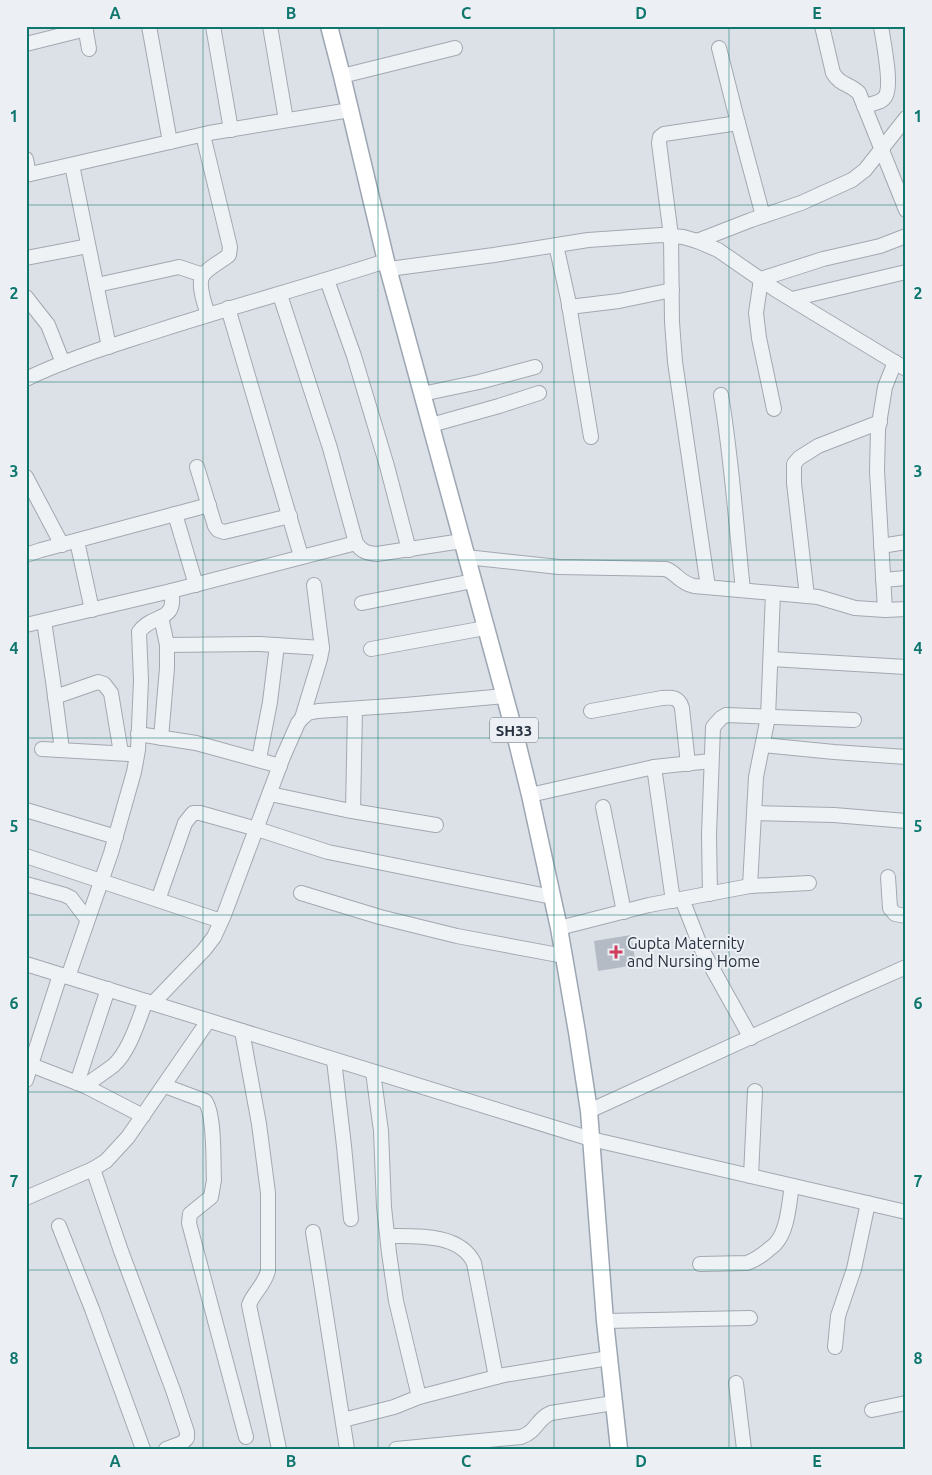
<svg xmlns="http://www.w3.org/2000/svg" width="932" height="1475" viewBox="0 0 932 1475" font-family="Ubuntu,sans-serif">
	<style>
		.building { fill: #b4bbc4 }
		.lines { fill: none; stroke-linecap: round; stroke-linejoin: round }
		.minor-casing { stroke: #a2a8b1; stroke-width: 16 }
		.major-casing { stroke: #9ca6b3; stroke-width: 19 }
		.minor { stroke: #eff2f5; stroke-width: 14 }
		.major { stroke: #fff; stroke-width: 16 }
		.grid { fill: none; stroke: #0f766e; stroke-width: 1; stroke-opacity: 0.55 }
		.poi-dot { fill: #d13d5c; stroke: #ecf0f5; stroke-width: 2 }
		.labels { text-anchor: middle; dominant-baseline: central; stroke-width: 4; stroke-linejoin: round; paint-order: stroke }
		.shield { fill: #ecf0f5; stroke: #616a75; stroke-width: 1 }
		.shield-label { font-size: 15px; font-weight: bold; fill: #26303e }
		.poi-label { font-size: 16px; fill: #26303e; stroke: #ecf0f5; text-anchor: start }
		.neatline { fill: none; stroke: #0f766e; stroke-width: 2 }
		.grid-label { font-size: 16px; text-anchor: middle; font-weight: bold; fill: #0f766e }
	</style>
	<rect width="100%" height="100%" fill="#dce1e7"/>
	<!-- building -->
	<polygon class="building" points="631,935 636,965 598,971 594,941"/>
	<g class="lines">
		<!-- minor casing -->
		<g class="minor-casing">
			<g id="minor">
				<polyline points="85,26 89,49"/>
				<polyline points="149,26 170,142"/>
				<polyline points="213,26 231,130"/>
				<polyline points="270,26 286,120"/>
				<path d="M822,26L833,73C841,86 849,83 859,93L906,210"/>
				<polyline points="26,44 86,29"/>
				<polyline points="719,48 738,123 763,216"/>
				<polyline points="342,76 455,48"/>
				<path d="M864,106C871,104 881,103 885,97C893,86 883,41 881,26"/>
				<path d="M203,135L230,247L229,255C222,261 208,268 203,275C197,284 205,305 208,315"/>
				<polyline points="26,159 29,174"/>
				<polyline points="72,165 109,347"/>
				<polyline points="26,175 209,133 350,110"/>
				<polyline points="697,241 751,220 801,203 852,180 865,170 906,118"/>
				<polyline points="556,245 568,299 591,437"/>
				<polyline points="26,258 88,246"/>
				<polyline points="389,269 494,255 588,240 661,235 683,237 697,241 718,250 776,290 906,369"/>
				<polyline points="327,280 354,356 387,466 409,550"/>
				<polyline points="97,285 179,267 203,275"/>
				<path d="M280,295L330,448L356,543C362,552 367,553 377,554L462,541"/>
				<polyline points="26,297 48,325 63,363"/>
				<polyline points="792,299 906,272"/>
				<polyline points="569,307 619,301 672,290"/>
				<polyline points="228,308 301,556"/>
				<path d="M26,379C67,359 111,346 154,332C231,307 309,286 386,261"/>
				<polyline points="422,394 479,382 535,367"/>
				<path d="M721,395C732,460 736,525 743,590"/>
				<polyline points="774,409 759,338 756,313 761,279 823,259 880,246 906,236"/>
				<polyline points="431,425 499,406 539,393"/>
				<polyline points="197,467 215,526 218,530 224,532 290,516"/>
				<polyline points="26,477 62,545"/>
				<polyline points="175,514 196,585"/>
				<polyline points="77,541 92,610"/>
				<polyline points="881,546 906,542"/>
				<polyline points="26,555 41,550 209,505"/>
				<path d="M466,557L559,567L666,569C678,574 678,582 694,586L818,597L855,608L885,610L906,609"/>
				<polyline points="883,580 906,578"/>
				<polyline points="708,587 675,362 672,322 671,236 659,143 660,137 664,134 738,123"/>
				<polyline points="807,596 794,483 794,464 799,458 818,446 880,422"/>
				<polyline points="362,603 473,581"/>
				<polyline points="885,610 877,471 878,430 885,387 895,362"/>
				<polyline points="44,621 53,681 62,750"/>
				<polyline points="26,625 171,591 356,543"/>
				<polyline points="167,645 260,644 322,648"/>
				<polyline points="371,649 485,628"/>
				<polyline points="771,659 906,667"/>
				<polyline points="55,697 98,682 104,684 111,693 121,753"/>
				<path d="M591,711L662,698C672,697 679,697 682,708L688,764"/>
				<polyline points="302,718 320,659 322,648 314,585"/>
				<polyline points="138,734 196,743 280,766"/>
				<polyline points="161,738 167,668 167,645 161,617"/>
				<polyline points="763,745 834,752 906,757"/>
				<polyline points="42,749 129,754"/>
				<polyline points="259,759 270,702 277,645"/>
				<polyline points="654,767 673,901"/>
				<polyline points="270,794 346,810 436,825"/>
				<polyline points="530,795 654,767 711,761"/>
				<polyline points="603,807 624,912"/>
				<polyline points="26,810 116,837"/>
				<polyline points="353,811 355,709"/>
				<polyline points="754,813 834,815 906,821"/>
				<polyline points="26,856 221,921"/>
				<polyline points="888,877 890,908 895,914 906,916"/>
				<polyline points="26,884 65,895 71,898 87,919"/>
				<polyline points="750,886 756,777 768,717 773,593"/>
				<polyline points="301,893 380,917 457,936 564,956"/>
				<polyline points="710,894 709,835 713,727 721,718 726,715 854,720"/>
				<polyline points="682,899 702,950 751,1038"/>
				<polyline points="158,900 185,823 193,813 200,813 257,829 328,852 552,897"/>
				<polyline points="559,928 649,905 750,886 809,883"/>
				<polyline points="26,964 591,1139 906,1212"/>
				<path d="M68,977L111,853L134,772L138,750L141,680L139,632C152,613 178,623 171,591"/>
				<polyline points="153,1003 204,950 214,937 224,915 283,757 298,723 302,718 308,713 318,711 405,705 505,696"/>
				<path d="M242,1031L259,1124L268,1193V1271C264,1286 253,1293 249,1305L279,1449"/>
				<polyline points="334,1060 344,1146 351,1219"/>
				<polyline points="31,1065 85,1086 143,1116"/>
				<polyline points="373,1072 381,1131 384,1207 389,1253 396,1301 419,1397"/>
				<polyline points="26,1080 60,975"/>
				<polyline points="77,1083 108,989"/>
				<path d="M85,1086C94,1079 105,1072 114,1065C130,1050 138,1021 146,1001"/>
				<path d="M165,1086L205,1101C215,1114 213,1161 214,1180L211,1197L190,1214L189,1223L246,1437"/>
				<polyline points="589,1111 845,994 906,967"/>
				<polyline points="93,1169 121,1251 173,1390 187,1432 187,1438 182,1443 166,1449"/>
				<polyline points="751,1176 755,1091"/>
				<polyline points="28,1197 93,1169 106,1161 128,1137 208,1021"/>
				<polyline points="59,1226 92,1309 143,1449"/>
				<polyline points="313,1232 347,1449"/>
				<path d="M388,1236C415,1236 460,1233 474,1263L496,1377"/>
				<path d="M700,1264L747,1263C755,1260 761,1256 767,1251C770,1248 774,1246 776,1243C788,1230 789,1202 792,1186"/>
				<polyline points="605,1321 750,1318"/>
				<polyline points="835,1347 838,1316 854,1269 868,1203"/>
				<polyline points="736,1383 744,1449"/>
				<polyline points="872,1410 906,1403"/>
				<polyline points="343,1420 394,1407 419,1397 504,1375 609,1358"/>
				<path d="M396,1449L521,1437C538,1431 536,1419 551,1413L613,1403"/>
			</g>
		</g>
		<!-- major casing -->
		<g class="major-casing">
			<polyline id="major" points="329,26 342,76 386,261 515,734 530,795 559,928 577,1032 589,1111 605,1321 619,1449"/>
		</g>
		<!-- minor -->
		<use href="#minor" class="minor"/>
		<!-- major -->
		<use href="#major" class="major"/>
	</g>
	<!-- grid -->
	<path class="grid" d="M203,26V1449M378,26V1449M554,26V1449M729,26V1449M26,205H906M26,382H906M26,560H906M26,738H906M26,915H906M26,1092H906M26,1270H906"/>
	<!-- markers -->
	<path class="poi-dot" d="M613.5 944.5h5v5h5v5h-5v5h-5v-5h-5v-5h5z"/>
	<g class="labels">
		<!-- shield labels -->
		<rect class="shield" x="490" y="717.5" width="48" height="25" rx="4"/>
		<g class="shield-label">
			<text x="514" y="730">SH33</text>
		</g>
		<!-- poi labels -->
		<g class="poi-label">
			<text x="627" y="943">Gupta Maternity<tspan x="627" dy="18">and Nursing Home</tspan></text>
		</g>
	</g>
	<!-- border -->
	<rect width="932" height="1475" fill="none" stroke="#ecf0f5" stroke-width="55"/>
	<rect x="28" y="28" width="876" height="1420" class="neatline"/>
	<g class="grid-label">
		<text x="115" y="19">A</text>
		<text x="291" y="19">B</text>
		<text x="466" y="19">C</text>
		<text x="641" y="19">D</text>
		<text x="817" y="19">E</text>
		<text x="14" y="122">1</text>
		<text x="918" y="122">1</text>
		<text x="14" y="299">2</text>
		<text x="918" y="299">2</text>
		<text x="14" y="477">3</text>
		<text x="918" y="477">3</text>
		<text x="14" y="654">4</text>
		<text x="918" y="654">4</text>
		<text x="14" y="832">5</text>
		<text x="918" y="832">5</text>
		<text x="14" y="1009">6</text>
		<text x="918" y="1009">6</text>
		<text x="14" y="1187">7</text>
		<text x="918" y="1187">7</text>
		<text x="14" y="1364">8</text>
		<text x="918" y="1364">8</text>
		<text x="115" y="1467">A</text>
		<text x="291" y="1467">B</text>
		<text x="466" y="1467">C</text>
		<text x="641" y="1467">D</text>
		<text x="817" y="1467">E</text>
	</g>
</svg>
